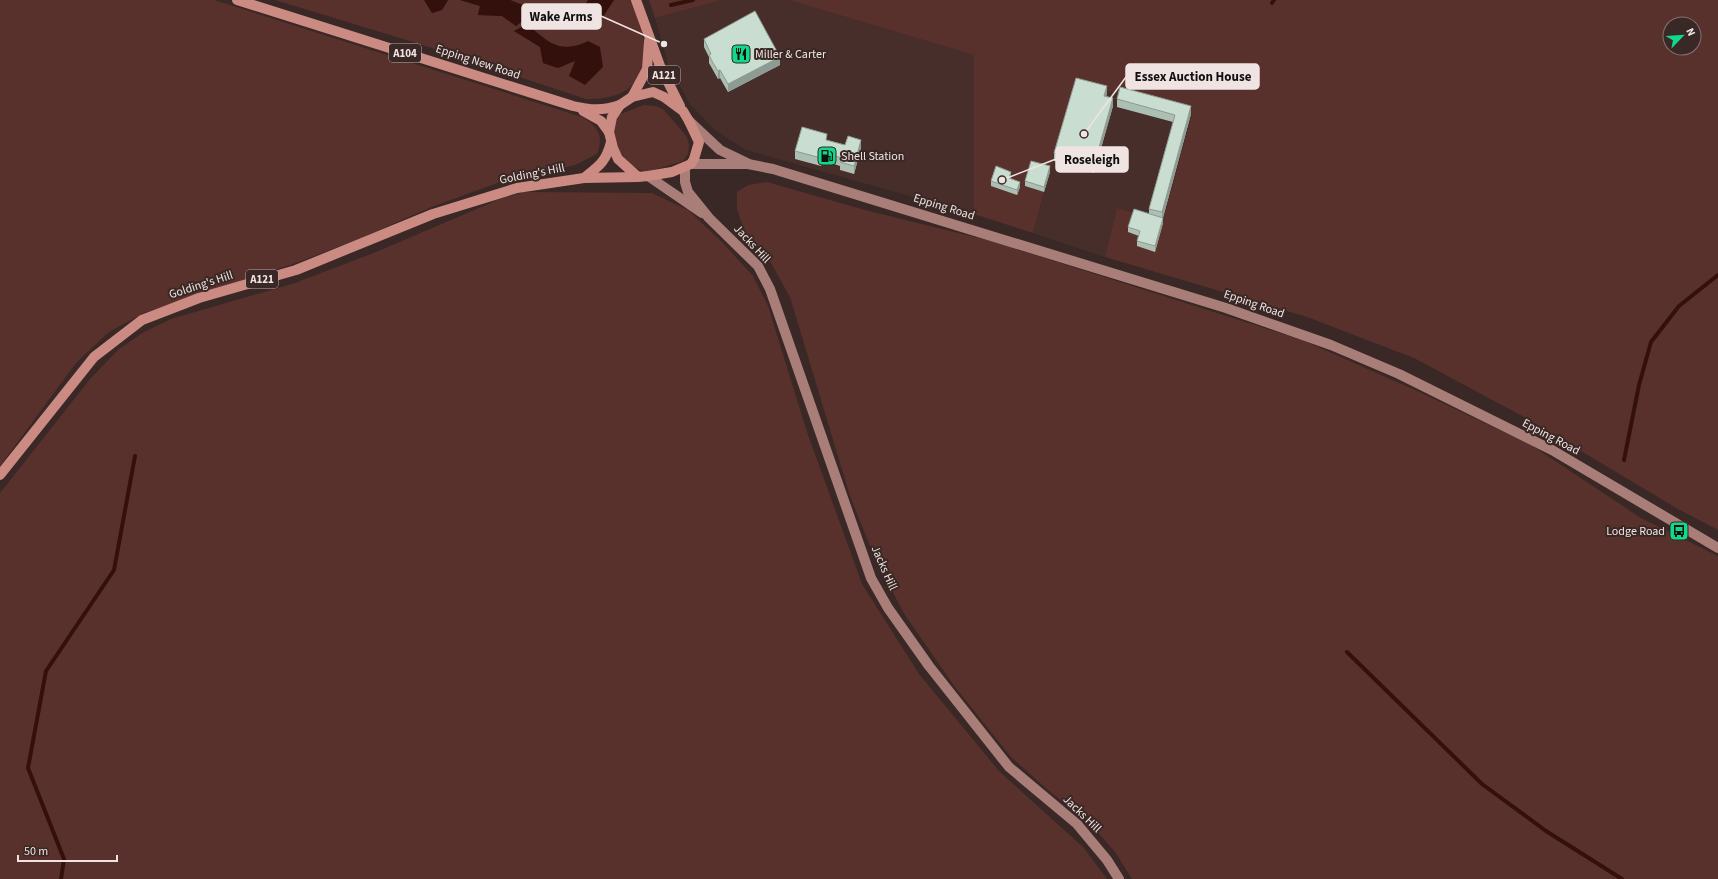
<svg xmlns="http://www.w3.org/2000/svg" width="1718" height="879" viewBox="0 0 1718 879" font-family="'Source Sans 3',sans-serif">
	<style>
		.built { fill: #472e2b }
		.green { fill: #59312c; fill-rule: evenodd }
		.water { fill: #34100c }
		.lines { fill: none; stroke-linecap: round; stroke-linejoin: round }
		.stream { stroke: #34100c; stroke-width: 4 }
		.secondary { stroke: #a97e78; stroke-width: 10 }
		.primary { stroke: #cb8b82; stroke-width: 10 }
		.wall { fill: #adbeb3 }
		.shaded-wall { fill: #8d9b92 }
		.building { fill: #c9ddd0; stroke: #8d9b92 }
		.labels { text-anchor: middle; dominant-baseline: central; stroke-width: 4; stroke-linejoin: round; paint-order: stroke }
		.shield { fill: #392825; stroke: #b9aca9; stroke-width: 1 }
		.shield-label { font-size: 11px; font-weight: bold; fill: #f0e4e2 }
		.poi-label { font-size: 12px; fill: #f0e4e2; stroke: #392825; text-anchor: start }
		.street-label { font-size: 12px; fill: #f0e4e2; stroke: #392825 }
		.leader { fill: none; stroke: #f0e4e2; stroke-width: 1.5 }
		.callout-dot { fill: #f0e4e2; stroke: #392825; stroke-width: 1.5 }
		.callout { fill: #f0e4e2; stroke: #f0e4e2; stroke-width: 1.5 }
		.callout-label { font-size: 13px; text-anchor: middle; font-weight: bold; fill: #111 }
	</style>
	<rect width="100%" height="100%" fill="#392825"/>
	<!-- built -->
	<g class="built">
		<polygon points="722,0 789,0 974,55 974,214 746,150 715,130 689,103 668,63 655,18"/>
		<polygon points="1075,81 1192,114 1163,221 1117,208 1105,257 1033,233"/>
	</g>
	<!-- green -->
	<g class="green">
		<path d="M0,0H214L582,117C598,126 604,136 597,154L575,165L500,182L429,208L361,238L296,263L144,313L109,332L76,363L0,466Z"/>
		<path d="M275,0H424L432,13L442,10L448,0H460L480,6L478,15L502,16L516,26L530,8L510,0H588L582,10L600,21L614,0H634C650,50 655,100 586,99L423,45ZM527,24C547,40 554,51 581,45L585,85L576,60L558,68L543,63L540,47L514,31Z"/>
		<polygon points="649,0 722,0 655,18"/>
		<path d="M789,0H1718V530L1678,509L1524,417L1414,358L1307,317L1105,257L1117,208L1163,221L1192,114L1075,82L1050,172L1025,186L1044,192L1033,233L974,214V55ZM1670,24H1694V48H1670Z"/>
		<path d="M644,105L656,106L663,109L687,137L689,145L688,154L683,161L647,172C622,165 620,153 612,130L618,115Z"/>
		<polygon points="767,182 865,210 991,241 1302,340 1413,389 1531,445 1641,518 1718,556 1718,879 1132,879 1115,852 1088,821 1048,790 1011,757 955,687 905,615 876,561 850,496 790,297 771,263 743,228 737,208 737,192 748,185"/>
		<polygon points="524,192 652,193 688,210 723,243 753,276 768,306 807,432 862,584 919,674 999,771 1083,847 1107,879 0,879 0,493 90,379 119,349 144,332 171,319 295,283 376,252 500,199"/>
	</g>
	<!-- water -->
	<g class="water">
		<polygon points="424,0 448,0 442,10 432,13"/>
		<polygon points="460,0 510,0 530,8 528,17 516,26 502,16 478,15 480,6"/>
		<polygon points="588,0 614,0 600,21 586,26 582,10"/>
		<path d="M527,24C548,42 559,55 588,41L600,47L603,67L585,85L569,76L575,61L558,68L543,63L540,47L514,31Z"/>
	</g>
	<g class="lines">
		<!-- stream -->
		<g class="stream">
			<polyline points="1272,3 1274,0"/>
			<polyline points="671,5 693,0"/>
			<polyline points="1624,460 1639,385 1651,342 1679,306 1718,275"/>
			<polyline points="1347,652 1482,784 1546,831 1622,879"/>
			<polyline points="61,879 64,859 28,768 46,671 114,570 135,456"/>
		</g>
		<!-- secondary -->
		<g class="secondary">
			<polyline points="689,121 720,150 747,163"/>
			<polyline points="691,164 748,164 773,169 1226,308 1331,345 1399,374 1552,450 1718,548"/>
			<polyline points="685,167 685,182 688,192 709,218 758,266 770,289 871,578 888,608 929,666 1009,767 1077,824 1107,860 1119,879"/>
			<polyline points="648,176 702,213"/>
		</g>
		<!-- primary -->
		<g class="primary">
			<path d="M237,0L573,106C590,110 603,111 620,105"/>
			<polyline points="636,0 660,66 680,106"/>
			<polyline points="632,97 647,69 649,41"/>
			<polyline points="583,111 601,121 609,132"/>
			<path d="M584,178C599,166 606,162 611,142"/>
			<polyline points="0,475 94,357 142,320 199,298 296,270 433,214 517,188 584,178 638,177 648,176 672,172 691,164 694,159 699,142 689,121 683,111 664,97 653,92 632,97 620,105 612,117 609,132 613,148 618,159 638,177"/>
		</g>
	</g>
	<!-- wall -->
	<g class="wall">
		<polygon points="704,39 780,65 728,92 720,78 718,79 709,63 709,57 704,47"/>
		<polygon points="1107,94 1106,96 1113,106 1094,173 1054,161 1054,153"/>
		<polygon points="1117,99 1191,114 1163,218 1163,223 1155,252 1137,246 1137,241 1139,236 1128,232 1128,227 1149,214 1149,209 1173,122 1117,107"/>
		<polygon points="827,140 845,145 861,148 854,174 840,170 840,166 822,160 821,166 795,159 795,151"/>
		<polygon points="1050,172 1044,192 1025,186 1025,181"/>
		<polygon points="1011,177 1011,179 1020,187 1017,195 991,186 991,181"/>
	</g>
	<!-- shaded-wall -->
	<g class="shaded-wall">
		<polygon points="780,57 780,65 728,92 728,84"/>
		<polygon points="720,70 720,78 718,79 718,71"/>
		<polygon points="1107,86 1107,94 1104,104 1104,96"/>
		<polygon points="1113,98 1113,106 1094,173 1094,165"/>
		<polygon points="1191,106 1191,114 1162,221 1162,212"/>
		<polygon points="861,140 861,148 854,174 854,166"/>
		<polygon points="822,152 822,160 821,166 821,158"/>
		<polygon points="1050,166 1050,172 1044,192 1044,187"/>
		<polygon points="1011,172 1011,177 1009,184 1009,178"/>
		<polygon points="1020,182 1020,187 1017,195 1017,190"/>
		<polygon points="1163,218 1163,223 1155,252 1155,246"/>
	</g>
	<!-- building -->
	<g class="building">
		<polygon points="755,11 780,57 728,84 720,70 718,71 713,63 709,55 711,54 704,39"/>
		<polygon points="1076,78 1107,86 1104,96 1113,98 1094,165 1054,153"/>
		<polygon points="1120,87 1191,106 1162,212 1149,209 1175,115 1117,99"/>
		<polygon points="802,127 827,134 826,140 845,145 848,136 861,140 854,166 840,162 842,158 822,152 821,158 795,151"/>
		<polygon points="1031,161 1050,166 1044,187 1025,181"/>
		<polygon points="996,166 1011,172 1009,178 1020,182 1017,190 991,181"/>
		<polygon points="1134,209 1163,218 1155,246 1137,241 1140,231 1128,227"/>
	</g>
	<!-- icons -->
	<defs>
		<g id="restaurant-square" transform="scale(1)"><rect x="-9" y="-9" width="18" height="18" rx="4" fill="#0fd98a" stroke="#392825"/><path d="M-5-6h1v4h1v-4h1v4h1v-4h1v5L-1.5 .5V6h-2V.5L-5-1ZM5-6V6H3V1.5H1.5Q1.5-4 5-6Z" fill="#111"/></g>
		<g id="fuel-square" transform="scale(1)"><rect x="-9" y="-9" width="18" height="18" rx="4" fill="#0fd98a" stroke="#392825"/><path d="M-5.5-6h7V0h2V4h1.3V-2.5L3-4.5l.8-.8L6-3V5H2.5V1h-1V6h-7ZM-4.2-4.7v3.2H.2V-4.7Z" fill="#111"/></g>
		<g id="bus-square" transform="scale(1)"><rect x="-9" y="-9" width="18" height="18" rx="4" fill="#0fd98a" stroke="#392825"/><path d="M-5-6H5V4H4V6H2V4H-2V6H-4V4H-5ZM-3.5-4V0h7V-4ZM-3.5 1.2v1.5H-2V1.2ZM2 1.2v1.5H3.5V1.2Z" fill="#111"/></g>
	</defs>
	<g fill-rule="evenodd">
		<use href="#restaurant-square" x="741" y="54"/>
		<use href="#fuel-square" x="827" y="156"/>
		<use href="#bus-square" x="1679" y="531"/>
	</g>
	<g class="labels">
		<!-- shield labels -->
		<g class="shield">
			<rect x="389" y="44" width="32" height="18" rx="3"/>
			<rect x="648" y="66" width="32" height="18" rx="3"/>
			<rect x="246" y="270" width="32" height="18" rx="3"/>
		</g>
		<g class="shield-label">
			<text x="405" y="53">A104</text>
			<text x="664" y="75">A121</text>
			<text x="262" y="279">A121</text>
		</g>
		<!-- poi labels -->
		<g class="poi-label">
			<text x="755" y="54">Miller &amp; Carter</text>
			<text x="841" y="156">Shell Station</text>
			<text x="1665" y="531" text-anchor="end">Lodge Road</text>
		</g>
		<!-- street labels -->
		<g class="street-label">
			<text transform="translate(478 62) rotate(18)">Epping New Road</text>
			<text transform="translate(532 174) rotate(-11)">Golding's Hill</text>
			<text transform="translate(944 207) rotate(17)">Epping Road</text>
			<text transform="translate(752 244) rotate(47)">Jacks Hill</text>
			<text transform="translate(201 285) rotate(-18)">Golding's Hill</text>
			<text transform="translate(1254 304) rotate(19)">Epping Road</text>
			<text transform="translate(1551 437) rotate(28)">Epping Road</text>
			<text transform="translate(884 568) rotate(66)">Jacks Hill</text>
			<text transform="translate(1082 814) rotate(44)">Jacks Hill</text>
		</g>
	</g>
	<!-- callouts -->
	<path class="leader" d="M664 44L601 16M1084 134L1126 77M1002 180L1056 159"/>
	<g class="callout-dot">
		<circle cx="664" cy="44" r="4"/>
		<circle cx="1084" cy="134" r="4"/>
		<circle cx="1002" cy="180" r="4"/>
	</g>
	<g class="callout">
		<rect x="522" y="4" width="79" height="25" rx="4"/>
		<rect x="1126" y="64" width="133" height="25" rx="4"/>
		<rect x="1056" y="147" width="72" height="25" rx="4"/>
	</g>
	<g class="callout-label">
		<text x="561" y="21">Wake Arms</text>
		<text x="1193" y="81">Essex Auction House</text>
		<text x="1092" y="164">Roseleigh</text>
	</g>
	<!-- north arrow -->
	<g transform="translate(1682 36) rotate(65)"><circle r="19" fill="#392825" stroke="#827371"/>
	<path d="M0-3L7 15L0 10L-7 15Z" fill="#0fd98a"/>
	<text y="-6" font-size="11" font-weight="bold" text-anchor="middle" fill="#f0e4e2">N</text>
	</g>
	<!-- scale -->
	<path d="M18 855v6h99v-6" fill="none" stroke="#f0e4e2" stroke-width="2"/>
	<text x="24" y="855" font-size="12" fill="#f0e4e2" stroke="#392825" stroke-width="3" paint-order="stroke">50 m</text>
</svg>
